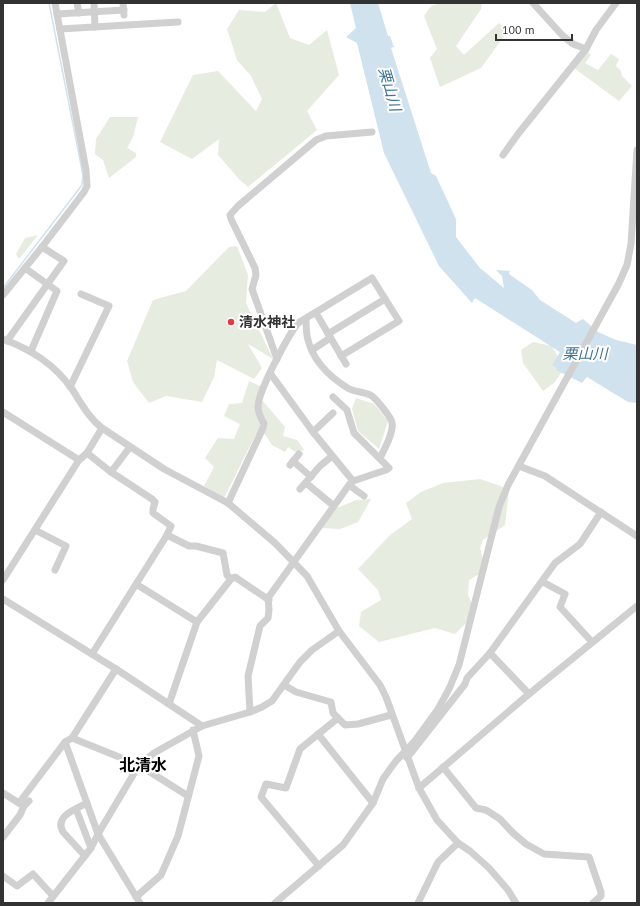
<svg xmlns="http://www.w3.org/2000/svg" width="640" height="906" viewBox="0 0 640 906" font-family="'PT Sans','Noto Sans JP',sans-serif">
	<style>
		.green { fill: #e6ecdf }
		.water { fill: #cfe2ee }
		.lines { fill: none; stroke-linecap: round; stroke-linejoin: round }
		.stream { stroke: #cfe2ee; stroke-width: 1.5 }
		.minor { stroke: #d0d0d0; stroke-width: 7 }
		.poi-dot { fill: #e63946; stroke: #fff; stroke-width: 1.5 }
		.labels { text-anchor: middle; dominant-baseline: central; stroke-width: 4; stroke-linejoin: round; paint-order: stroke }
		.poi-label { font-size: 14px; font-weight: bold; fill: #333; stroke: #fff; text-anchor: start }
		.water-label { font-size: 15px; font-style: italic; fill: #3f7597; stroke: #fff }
		.quarter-label { font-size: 16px; font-weight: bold; fill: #000; stroke: #fff }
	</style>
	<rect width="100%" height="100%" fill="#fff"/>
	<!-- green -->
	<g class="green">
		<polygon points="276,3 290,38 309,45 327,30 339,75 307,111 317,130 248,187 239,179 218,155 219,139 192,159 160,142 193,75 218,71 256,111 262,99 251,76 237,60 227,29 239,10 265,12"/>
		<polygon points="441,3 482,3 481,9 456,46 464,55 499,23 507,32 481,68 440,87 430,58 437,49 424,16 431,6"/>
		<polygon points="587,51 591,55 585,63 598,70 611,54 619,59 616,66 621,71 622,76 632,86 619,101 574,68"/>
		<polygon points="110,117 138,117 133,137 127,148 136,153 136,157 109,178 103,160 95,154 96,139"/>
		<polygon points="38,235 19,259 16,254 25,238"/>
		<polygon points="237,246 248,275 246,303 273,359 248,344 262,368 254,379 217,360 214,377 202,402 166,396 149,403 133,382 127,361 153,300 186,291 229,247"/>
		<polygon points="533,342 552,346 564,369 554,383 543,391 523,363 521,350"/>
		<polygon points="249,381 262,387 262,400 285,427 283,436 297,440 304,450 296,452 288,447 285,452 272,445 265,434 256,434 224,498 204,486 214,467 205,458 218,438 234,439 240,424 224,416 229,404 242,403"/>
		<polygon points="356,398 374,404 388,421 379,449 358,431 352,409"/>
		<polygon points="480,479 509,489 505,525 483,540 480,548 486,570 469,580 468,595 476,613 455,634 435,628 379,642 359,626 361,612 381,600 378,590 358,569 390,535 412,519 406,503 421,492 443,483"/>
		<polygon points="371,499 358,522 340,529 321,528 337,508 356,500"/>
	</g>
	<!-- water -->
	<polygon class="water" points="350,3 378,3 388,36 390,36 394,47 391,48 431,173 436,176 456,219 456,237 480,268 504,288 502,276 496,270 510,271 509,274 532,290 540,300 576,323 583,319 598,332 616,340 637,345 637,403 628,402 587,377 582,383 556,370 557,368 552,365 560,352 475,298 472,303 439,266 384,153 357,43 346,37 356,28"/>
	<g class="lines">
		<!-- stream -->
		<polyline class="stream" points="3,288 82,185 83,175 49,3"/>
		<!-- minor -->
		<g class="minor">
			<polyline points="77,3 79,13"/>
			<polyline points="94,3 95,27"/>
			<polyline points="123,3 124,15"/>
			<polyline points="533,3 562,35 573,44 586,49"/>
			<polyline points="57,14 124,10"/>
			<polyline points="60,29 178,22"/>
			<polyline points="503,155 518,134 586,49 596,30 616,3"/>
			<polyline points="25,268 57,291 31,351"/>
			<polyline points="3,295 42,247 84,192 87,186 86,170 55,3"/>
			<polyline points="316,313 346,364"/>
			<path d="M306,319C306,326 306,333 308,340C313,360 329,376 346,387C354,393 364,391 372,396C376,399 392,418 392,423C394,432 384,450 380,458"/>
			<polyline points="328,334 385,299"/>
			<path d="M3,339C32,350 54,364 72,389C81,403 89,418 102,428L164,469L228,503L275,543L307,576L339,631L380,685L386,697L419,788L437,820L458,843L470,851L489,868L508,890L516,903"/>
			<polyline points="7,341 64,261 42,247"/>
			<polyline points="312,350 330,338"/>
			<polyline points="277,359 252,289 256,275 255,268 231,219 230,215 238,206 316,140 326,136 372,132"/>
			<polyline points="270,373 313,432 353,481"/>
			<polyline points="70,387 109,306 81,294"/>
			<polyline points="3,412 79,460"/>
			<polyline points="313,432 333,413"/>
			<polyline points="87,453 111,472 152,499 155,502 153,509 153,513 171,526 167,535 92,654"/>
			<polyline points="293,461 311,477"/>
			<polyline points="290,465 299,454"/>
			<polyline points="519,466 545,476 637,536"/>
			<polyline points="111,472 130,447"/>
			<polyline points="306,483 334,506"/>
			<polyline points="349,485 364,496"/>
			<polyline points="300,489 320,466 332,456"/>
			<path d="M228,503L263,428L264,424C261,418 258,413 258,407C258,391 288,336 298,323L372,278L399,321L341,356"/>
			<polyline points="35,530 66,546 55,570"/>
			<polyline points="167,535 189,546 196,546 223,553 227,575 231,579"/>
			<polyline points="3,580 79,460 87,453 102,428"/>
			<polyline points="543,582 565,594 560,607 592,642"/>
			<polyline points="136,584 197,622 231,579 235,577 269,600"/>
			<polyline points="3,599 116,669 202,726"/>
			<polyline points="490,653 529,694"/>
			<polyline points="284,685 296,692 331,702 333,713 345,725 358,724 391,715"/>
			<polyline points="169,704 197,622"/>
			<polyline points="250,712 248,676 260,626 268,618 269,610 268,598 349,485 353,481 386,470 389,468 354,433 347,410 333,397"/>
			<polyline points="318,734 373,803"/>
			<polyline points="72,738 139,765 188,796"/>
			<polyline points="65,742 98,834 140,903"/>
			<polyline points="407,758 465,684 467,678 490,653 555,563 580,544 601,512"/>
			<polyline points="443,767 476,808 486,810 500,819 513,833 526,844 544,854 589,857 601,892 601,896 593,903"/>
			<polyline points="419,788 529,694 637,606"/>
			<polyline points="3,793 22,805"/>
			<polyline points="19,803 65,742 72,738 116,669"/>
			<polyline points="76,809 91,848"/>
			<polyline points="3,837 20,815 24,806 29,801"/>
			<path d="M85,856L63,832C54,816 76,809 87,803"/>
			<polyline points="319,866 261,797 266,784 286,788 300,749 338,718"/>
			<polyline points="3,876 17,886 33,874 53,896"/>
			<polyline points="136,897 161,875 178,836 199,756 193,730"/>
			<polyline points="48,903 91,848 98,834 139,765 154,753 202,726 250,712 262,707 272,701 300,662 312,650 339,631"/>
			<polyline points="275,903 343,845 373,803 383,779 390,769 396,761 414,742 438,709 449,689 459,665 499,507 508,485 618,285 627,265 631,244 637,150"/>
			<polyline points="418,903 438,862 458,843"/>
		</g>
	</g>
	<!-- markers -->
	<circle class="poi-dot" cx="231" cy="322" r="4"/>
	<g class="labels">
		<!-- poi labels -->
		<g class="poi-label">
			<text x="239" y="322">清水神社</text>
		</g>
		<!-- water labels -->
		<g class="water-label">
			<text transform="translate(390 89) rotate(74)">栗山川</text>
			<text x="585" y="353">栗山川</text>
		</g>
		<!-- quarter labels -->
		<g class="quarter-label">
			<text x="143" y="765">北清水</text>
		</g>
	</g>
	<!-- border -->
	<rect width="640" height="906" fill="none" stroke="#333333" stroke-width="8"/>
	<!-- scale -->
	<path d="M496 34v6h76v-6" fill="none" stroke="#333333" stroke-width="2"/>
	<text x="502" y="34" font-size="12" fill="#333333" stroke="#ffffff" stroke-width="3" paint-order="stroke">100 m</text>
</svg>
